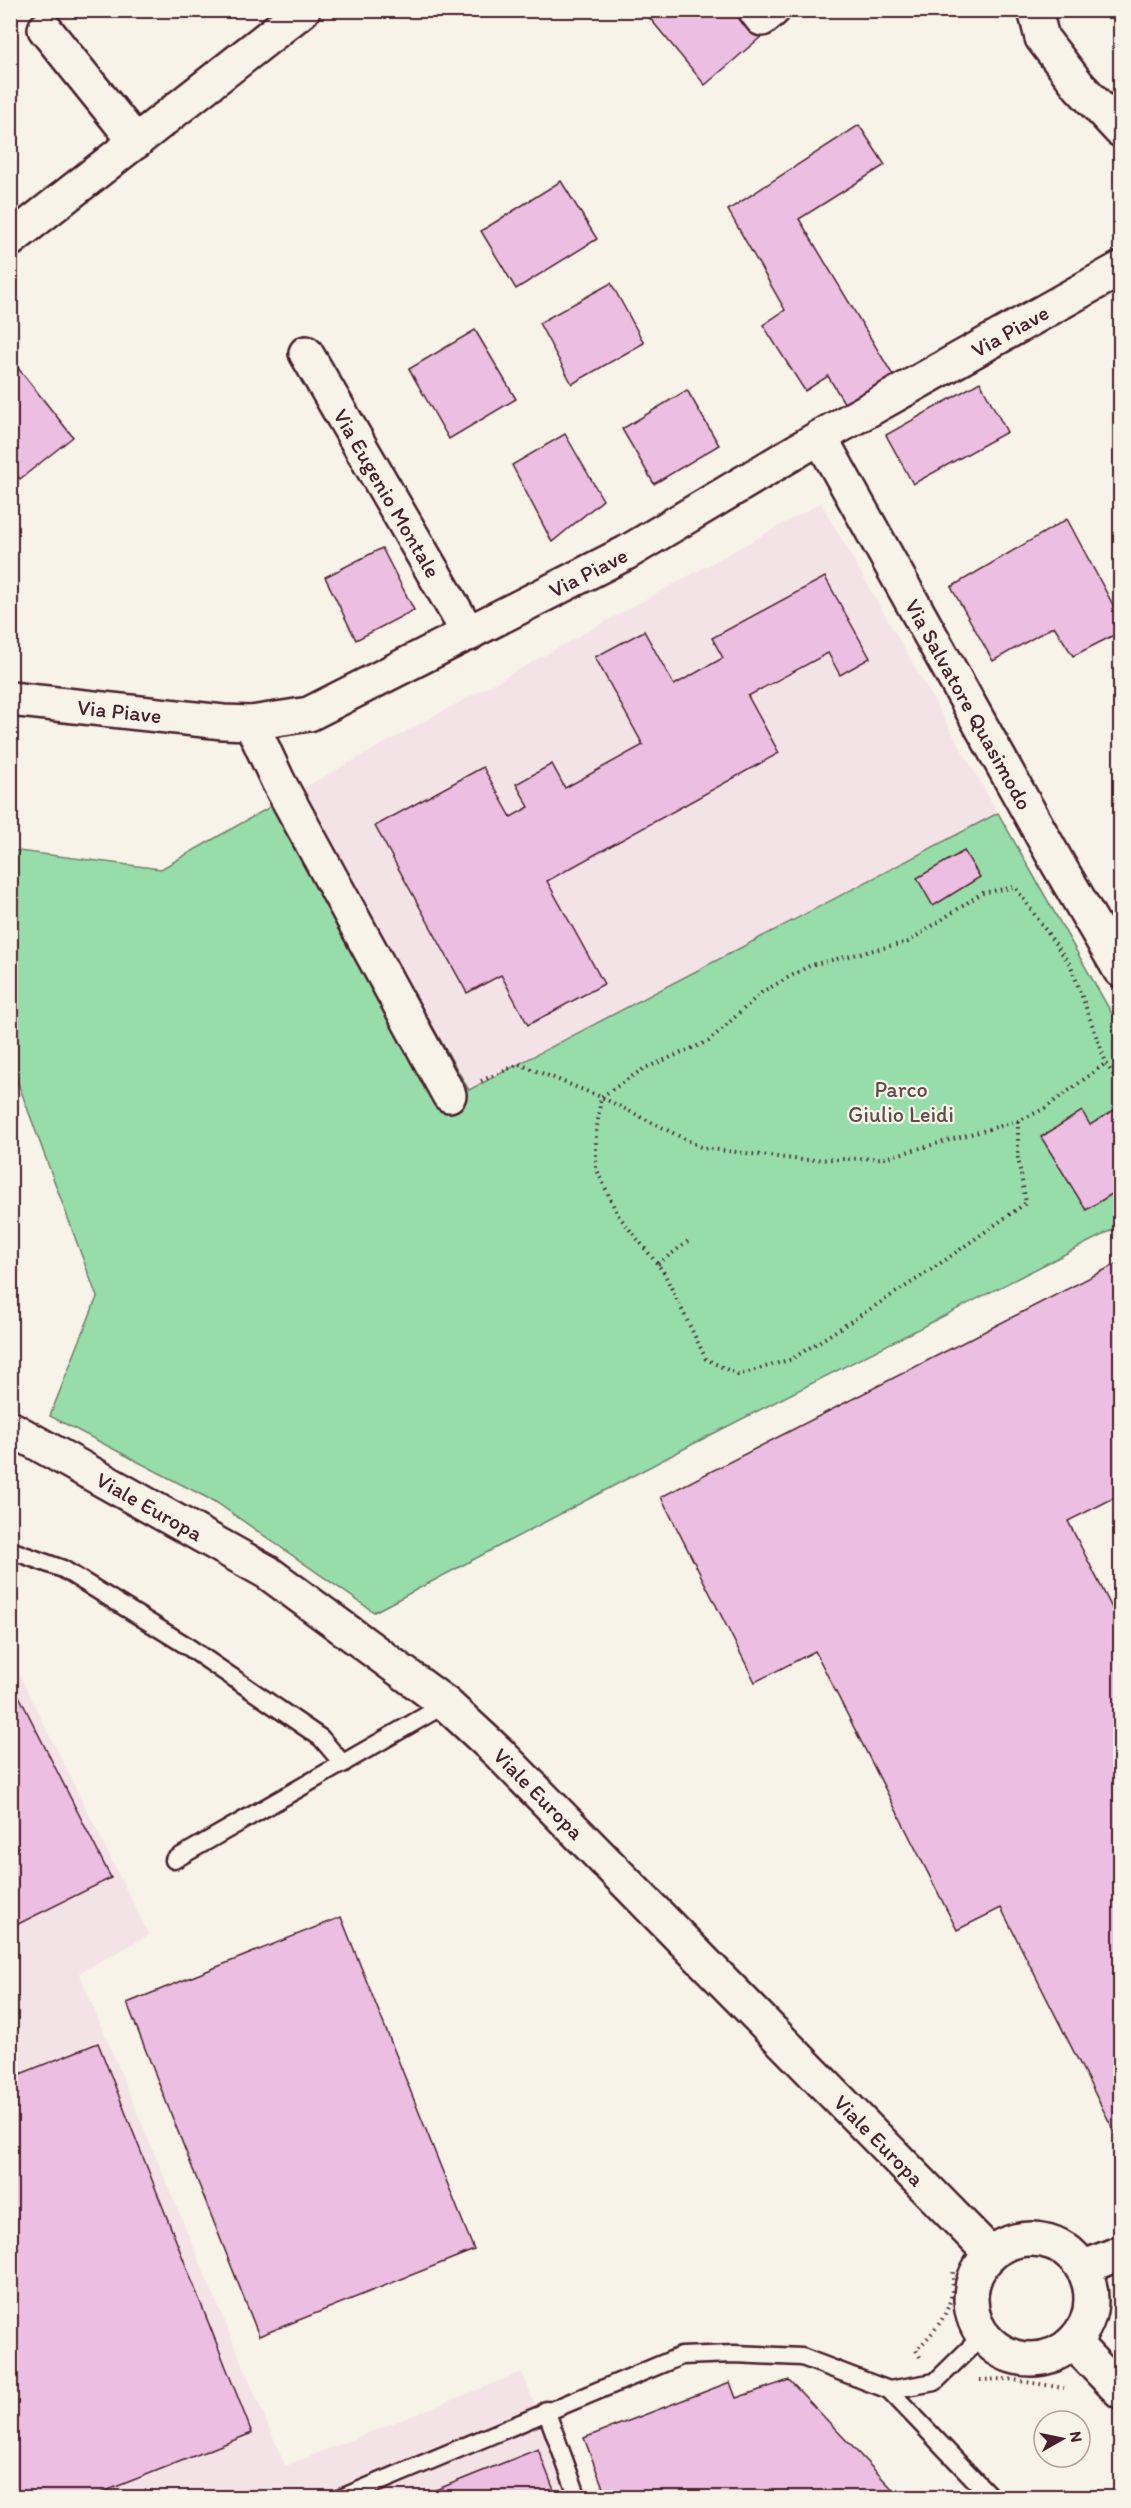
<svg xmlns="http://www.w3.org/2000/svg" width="1131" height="2508" viewBox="0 0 1131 2508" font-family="Itim,sans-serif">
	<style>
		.built { fill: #f3e3e6 }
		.green { fill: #97ddaa; stroke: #707e6a; stroke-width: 1.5 }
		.building { fill: #ebbee2; stroke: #4a1f2b; stroke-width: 1.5 }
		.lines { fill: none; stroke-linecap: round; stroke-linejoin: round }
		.lane-casing { stroke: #4a1f2b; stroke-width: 21 }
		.street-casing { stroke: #4a1f2b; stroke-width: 38 }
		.secondary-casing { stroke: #4a1f2b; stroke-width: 38 }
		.path { stroke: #4a1f2b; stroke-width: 4; stroke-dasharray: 1.5 4.5; stroke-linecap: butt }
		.lane { stroke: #f7f3e8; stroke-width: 16 }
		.street { stroke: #f7f3e8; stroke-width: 33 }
		.secondary { stroke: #f7f3e8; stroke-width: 33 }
		.labels { text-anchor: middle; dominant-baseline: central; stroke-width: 4.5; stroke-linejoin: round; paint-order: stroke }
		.street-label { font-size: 22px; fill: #4a1f2b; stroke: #f7f3e8 }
		.park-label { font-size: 22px; fill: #5d4e4b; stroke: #f7f3e8 }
	</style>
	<rect width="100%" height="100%" fill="#f7f3e8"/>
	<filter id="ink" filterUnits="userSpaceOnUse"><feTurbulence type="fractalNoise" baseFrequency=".0167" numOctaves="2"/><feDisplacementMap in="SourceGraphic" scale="12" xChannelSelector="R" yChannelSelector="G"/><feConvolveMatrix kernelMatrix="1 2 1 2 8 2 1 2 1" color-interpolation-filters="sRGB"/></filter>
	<g filter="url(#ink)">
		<!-- built -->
		<g class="built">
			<polygon points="821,503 998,813 469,1090 298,791"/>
			<polygon points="10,1656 149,1935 79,1973 285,2466 522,2372 571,2497 11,2497"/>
		</g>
		<!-- green -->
		<polygon class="green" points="298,791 469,1090 998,813 1120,1028 1120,1226 695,1443 374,1612 217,1503 50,1416 97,1297 11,1064 11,850 161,869"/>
		<!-- building -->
		<g class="building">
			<polygon points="643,10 753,10 769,30 705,85"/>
			<polygon points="859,125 885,165 799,219 894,377 846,406 828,376 805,391 763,325 785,310 728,210"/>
			<polygon points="561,181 597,239 516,289 481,231"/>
			<polygon points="611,283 644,343 572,384 539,323"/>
			<polygon points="475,330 516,399 449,439 409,369"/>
			<polygon points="10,358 73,437 20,479 10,467"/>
			<polygon points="980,382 1007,432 913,484 886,435"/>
			<polygon points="687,390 719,445 654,484 622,429"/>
			<polygon points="565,434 603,500 552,542 512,465"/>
			<polygon points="1067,519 1120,618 1120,632 1073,656 1054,626 993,661 951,587"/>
			<polygon points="382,548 414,610 356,640 325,577"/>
			<polygon points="825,577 870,658 840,675 828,653 748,696 779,753 547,881 604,984 528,1025 501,975 467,993 375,826 483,767 511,817 529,807 516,784 552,764 565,788 643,745 595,657 644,631 674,685 723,658 712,638"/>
			<polygon points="964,851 980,877 933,906 917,878"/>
			<polygon points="1114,1110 1120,1120 1120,1189 1086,1210 1041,1137 1082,1111 1090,1125"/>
			<polygon points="1120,1262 1120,1495 1068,1521 1120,1624 1120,2143 1001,1908 957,1930 815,1651 755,1682 661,1497"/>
			<polygon points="10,1678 111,1878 10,1928"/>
			<polygon points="341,1917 474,2250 259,2336 127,2003"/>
			<polygon points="98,2043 252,2433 88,2498 10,2498 10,2078"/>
			<polygon points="789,2380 901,2498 607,2498 584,2438 730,2382 736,2398"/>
			<polygon points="538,2449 557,2498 416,2498 418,2497"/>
		</g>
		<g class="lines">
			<!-- lane casing -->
			<g class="lane-casing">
				<g id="lane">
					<polyline points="10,1550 63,1569 184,1644 321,1738 343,1764"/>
					<polyline points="174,1860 446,1704"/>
					<polyline points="889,2390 992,2498"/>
					<polyline points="546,2410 578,2498"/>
					<polyline points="341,2498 681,2356 734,2354 802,2357 889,2390 935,2382 983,2335"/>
				</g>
			</g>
			<!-- street casing -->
			<g class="street-casing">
				<g id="street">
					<polyline points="755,10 762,19 773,10"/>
					<polyline points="1035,10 1042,38 1079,86 1120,130"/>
					<polyline points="45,29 136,142"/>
					<polyline points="10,240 303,10"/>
					<path id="s1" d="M306,353L469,634"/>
					<path id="s2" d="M820,437L1058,864L1120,970"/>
					<path id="s3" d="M10,699L223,722L251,723L309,714L626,553L820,437L1120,269"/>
					<polyline points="251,723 278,781 449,1095"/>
					<polyline points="1082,2268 1120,2253"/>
				</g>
			</g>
			<!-- secondary casing -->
			<g class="secondary-casing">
				<g id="secondary">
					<path id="s4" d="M10,1428L267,1572L446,1704L499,1753L991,2254"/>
					<circle cx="1031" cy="2299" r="60"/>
					<polyline points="1073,2342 1120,2391"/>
				</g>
			</g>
			<!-- path -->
			<g class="path">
				<polyline points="481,1081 519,1064 601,1097 703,1148 802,1160 885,1158 1018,1121 1044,1109 1106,1063"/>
				<polyline points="1018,1121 1018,1158 1026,1203 928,1272 792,1359 738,1375 706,1359 663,1271 618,1215 596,1168 596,1134 601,1097 643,1069 709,1041 762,992 811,965 908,942 982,893 1015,887 1071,966 1106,1063 1120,1085"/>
				<polyline points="658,1264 691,1239"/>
				<path d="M920,2357L916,2350C942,2324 954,2308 953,2270"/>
				<polyline points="980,2380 1008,2379 1064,2388"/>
			</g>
			<!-- lane -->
			<use href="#lane" class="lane"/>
			<!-- street -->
			<use href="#street" class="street"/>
			<!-- secondary -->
			<use href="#secondary" class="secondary"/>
		</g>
	</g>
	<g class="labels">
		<!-- street labels -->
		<g class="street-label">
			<text stroke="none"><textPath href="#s3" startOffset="1100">Via Piave</textPath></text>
			<text stroke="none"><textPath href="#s1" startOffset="162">Via Eugenio Montale</textPath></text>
			<text stroke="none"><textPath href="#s3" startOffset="614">Via Piave</textPath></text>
			<text stroke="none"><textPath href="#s2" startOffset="306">Via Salvatore Quasimodo</textPath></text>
			<text stroke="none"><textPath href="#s3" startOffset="110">Via Piave</textPath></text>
			<text stroke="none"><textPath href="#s4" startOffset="160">Viale Europa</textPath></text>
			<text stroke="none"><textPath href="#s4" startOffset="646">Viale Europa</textPath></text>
			<text stroke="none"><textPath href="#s4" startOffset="1132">Viale Europa</textPath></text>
		</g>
		<!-- park labels -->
		<g class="park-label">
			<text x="901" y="1089">Parco<tspan x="901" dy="25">Giulio Leidi</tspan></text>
		</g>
	</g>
	<!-- margin -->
	<rect width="1131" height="2508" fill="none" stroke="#f7f3e8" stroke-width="36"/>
	<rect x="18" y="18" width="1095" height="2472" fill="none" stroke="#4a1f2b" stroke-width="2" filter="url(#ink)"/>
	<!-- north arrow -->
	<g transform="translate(1062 2439) rotate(81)"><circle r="28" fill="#f7f3e8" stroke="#b29e9c" stroke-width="1.5"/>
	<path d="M0-4.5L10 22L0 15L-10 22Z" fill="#4a1f2b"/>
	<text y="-9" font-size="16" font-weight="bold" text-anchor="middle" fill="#4a1f2b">N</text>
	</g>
</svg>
